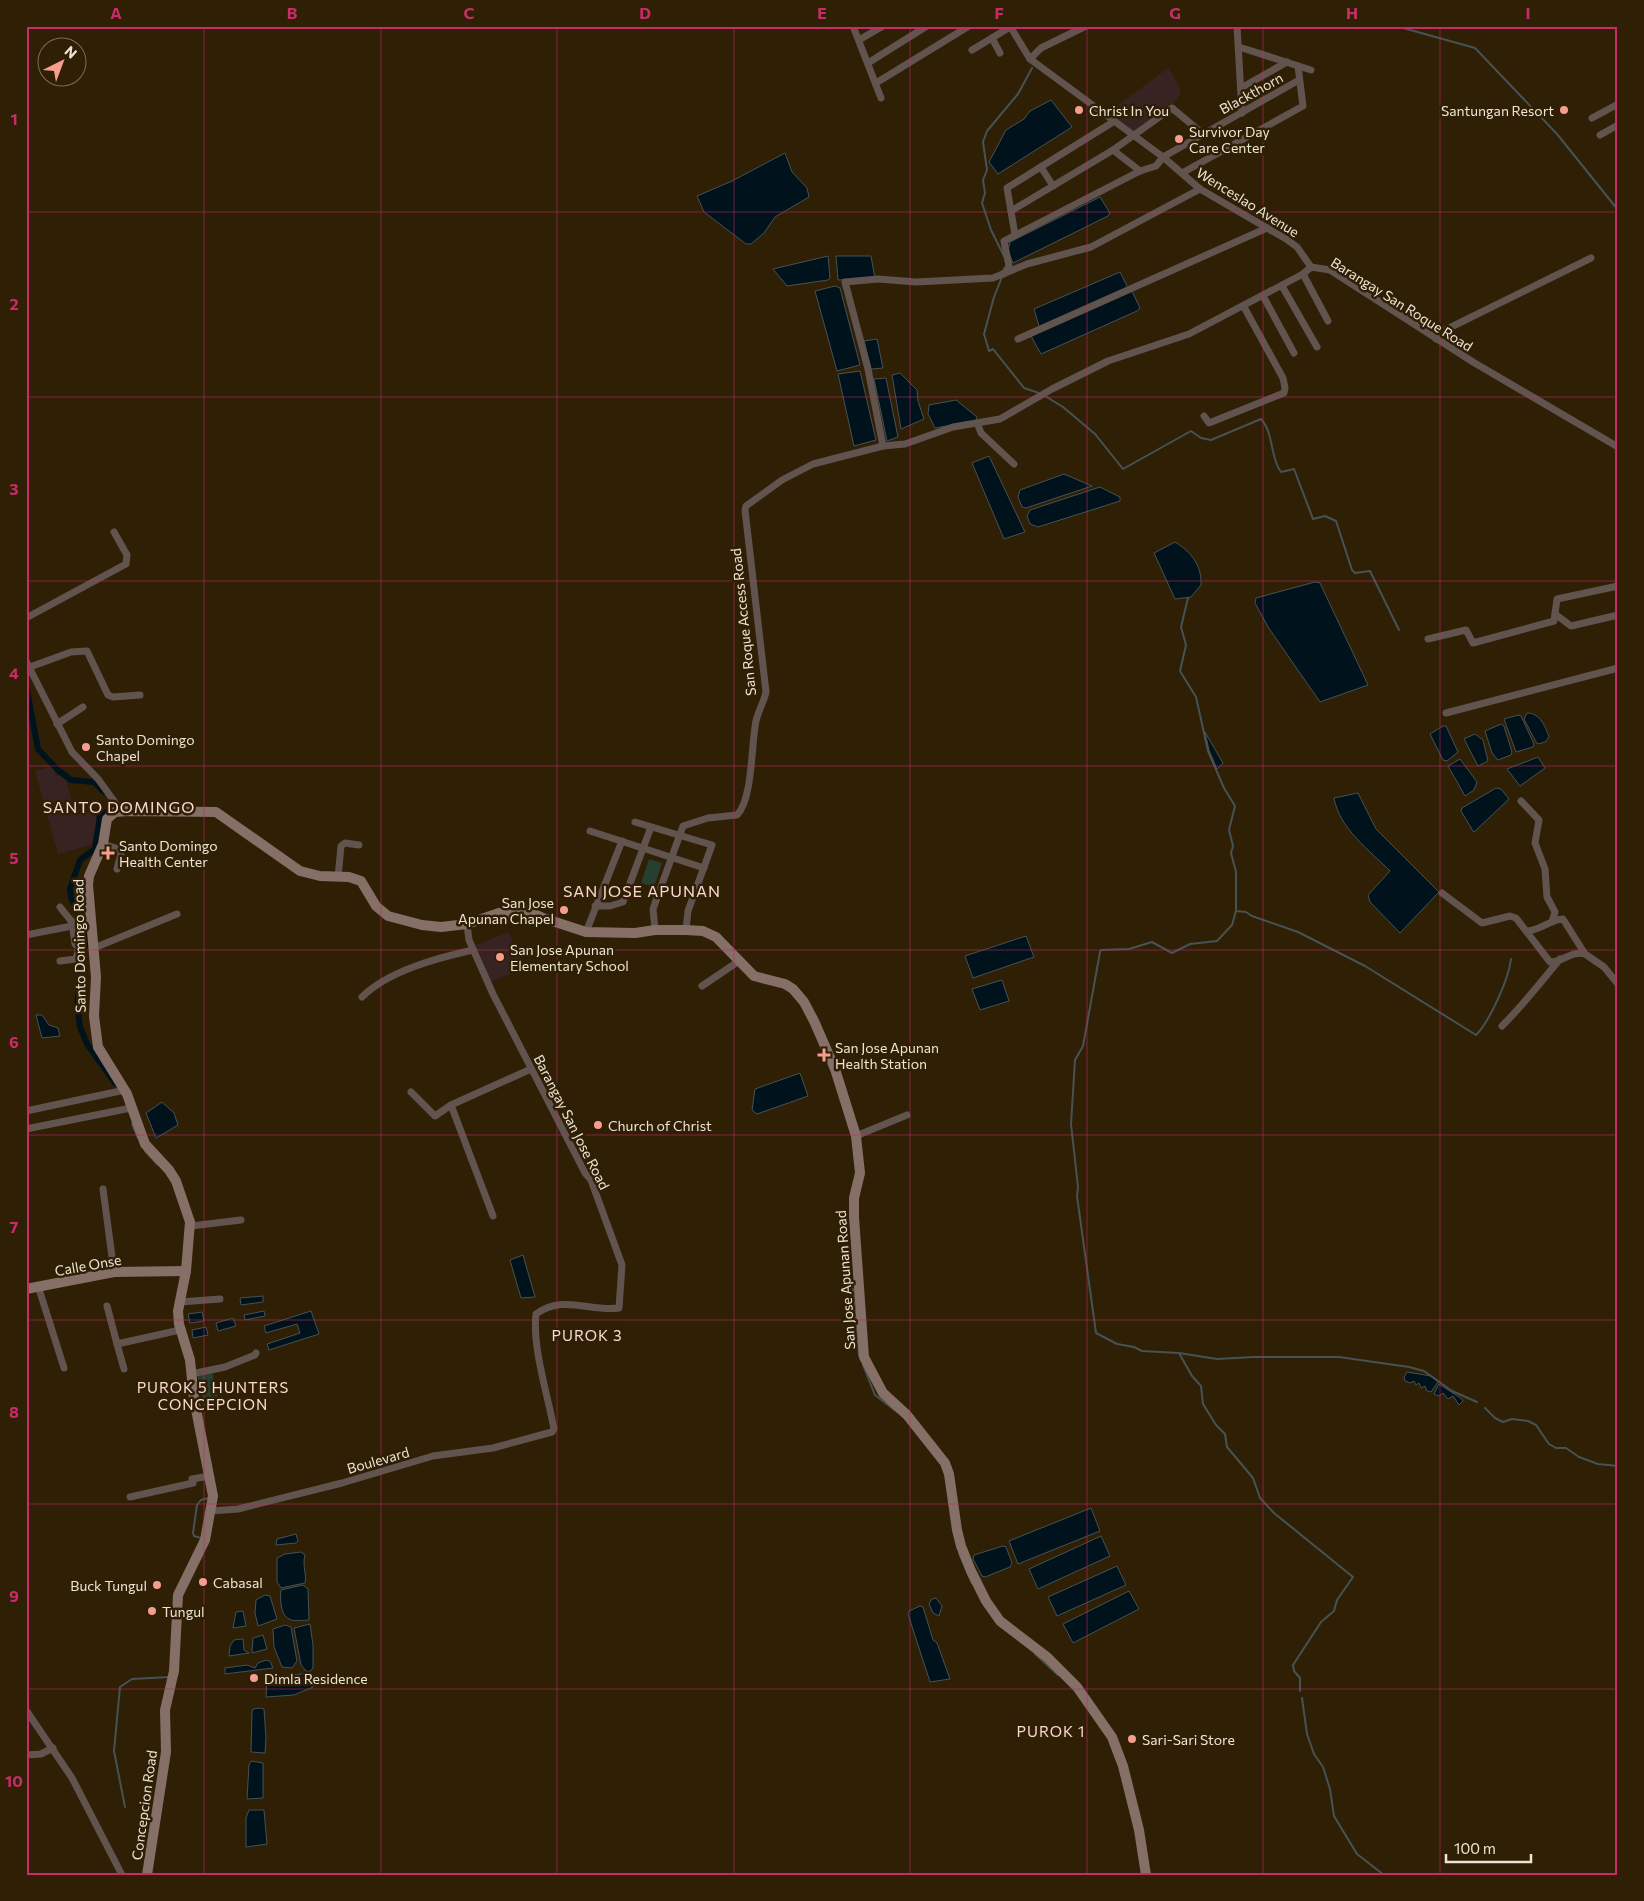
<svg xmlns="http://www.w3.org/2000/svg" width="1644" height="1901" viewBox="0 0 1644 1901" font-family="Commissioner,sans-serif">
	<style>
		.education { fill: #372321 }
		.green { fill: #263f2e }
		.water { fill: #00131d; stroke: #475254 }
		.lines { fill: none; stroke-linecap: round; stroke-linejoin: round }
		.stream { stroke: #475254; stroke-width: 2 }
		.canal { stroke: #00131d; stroke-width: 6 }
		.street { stroke: #61544e; stroke-width: 7 }
		.secondary { stroke: #856f66; stroke-width: 10 }
		.grid { fill: none; stroke: #c62c67; stroke-width: 1; stroke-opacity: 0.55 }
		.poi-dot { fill: #f59d8f; stroke: #2e1f05; stroke-width: 2 }
		.labels { text-anchor: middle; dominant-baseline: central; stroke-width: 5; stroke-linejoin: round; paint-order: stroke }
		.street-label { font-size: 14px; fill: #eee4d5; stroke: #2e1f05 }
		.poi-label { font-size: 14px; fill: #eee4d5; stroke: #2e1f05; text-anchor: start }
		.neighbourhood-label { font-size: 15px; letter-spacing: 1px; fill: #fbd8d2; stroke: #2e1f05 }
		.quarter-label { font-size: 16px; letter-spacing: 1px; fill: #fbd8d2; stroke: #2e1f05 }
		.neatline { fill: none; stroke: #c62c67; stroke-width: 2 }
		.grid-label { font-size: 16px; text-anchor: middle; font-weight: bold; fill: #c62c67 }
	</style>
	<rect width="100%" height="100%" fill="#2e1f05"/>
	<!-- education -->
	<g class="education">
		<polygon points="1168,68 1180,87 1180,95 1171,106 1133,134 1106,114"/>
		<polygon points="53,766 56,776 64,774 76,815 94,810 98,823 91,845 58,854 35,771"/>
		<polygon points="509,932 524,968 491,982 476,945"/>
	</g>
	<!-- green -->
	<g class="green">
		<polygon points="649,859 662,863 654,887 641,883"/>
		<polygon points="212,1371 218,1399 203,1402 197,1374"/>
	</g>
	<!-- water -->
	<g class="water">
		<polygon points="1051,100 1072,127 998,174 989,162 1006,130 1024,119 1030,111"/>
		<polygon points="785,153 792,172 807,188 809,197 775,217 764,233 751,244 746,244 704,212 697,196 732,181"/>
		<polygon points="1100,197 1110,213 1108,216 1013,263 1008,251 1010,242"/>
		<polygon points="828,256 830,278 828,280 787,286 773,269"/>
		<polygon points="836,256 871,256 875,278 838,280"/>
		<polygon points="1120,272 1128,288 1041,327 1039,326 1034,309"/>
		<polygon points="835,286 840,288 860,365 837,371 815,291"/>
		<polygon points="1132,291 1140,308 1137,311 1041,354 1031,336"/>
		<polygon points="877,339 883,368 871,369 864,341"/>
		<polygon points="860,371 876,440 854,446 838,374"/>
		<polygon points="900,373 917,390 918,401 924,419 901,429 892,375"/>
		<polygon points="886,378 898,437 887,441 874,379"/>
		<polygon points="956,400 977,417 976,421 935,428 928,414 929,405"/>
		<polygon points="989,456 1025,532 1004,539 972,463"/>
		<polygon points="1064,474 1092,486 1026,508 1022,507 1018,497 1020,490"/>
		<polygon points="1100,487 1120,497 1120,501 1038,527 1030,524 1027,516 1030,510"/>
		<path d="M1175,542C1191,552 1202,565 1201,585L1191,597L1175,599L1154,553Z"/>
		<polygon points="1315,582 1320,583 1368,685 1320,702 1268,627 1255,603 1256,598"/>
		<path d="M1527,713C1540,713 1545,726 1549,737L1545,742L1538,744L1536,742L1524,719Z"/>
		<polygon points="1518,715 1521,716 1534,744 1533,747 1516,752 1504,719"/>
		<polygon points="1501,724 1504,726 1512,752 1511,755 1498,760 1492,753 1485,731"/>
		<polygon points="1443,726 1446,726 1458,752 1447,761 1443,760 1430,734"/>
		<polygon points="1205,732 1223,763 1217,769 1209,750"/>
		<polygon points="1475,734 1483,740 1488,761 1478,766 1464,739"/>
		<polygon points="1538,757 1545,768 1520,786 1507,769"/>
		<polygon points="1460,759 1477,782 1474,790 1465,796 1448,766"/>
		<polygon points="1496,788 1501,789 1509,799 1474,832 1473,831 1461,811 1462,808"/>
		<path d="M1358,793L1376,829L1439,892L1400,933L1370,902L1368,895L1390,871C1370,851 1339,828 1334,798Z"/>
		<polygon points="1026,936 1034,957 973,978 965,956"/>
		<polygon points="1002,980 1009,1001 980,1010 972,989"/>
		<polygon points="36,1015 42,1015 49,1025 58,1028 60,1036 42,1038"/>
		<polygon points="800,1073 808,1096 757,1114 752,1110 755,1089"/>
		<polygon points="162,1102 174,1113 178,1125 156,1138 146,1113"/>
		<polygon points="523,1255 535,1297 521,1298 510,1260"/>
		<polygon points="263,1296 263,1302 241,1305 240,1298"/>
		<polygon points="264,1311 265,1316 245,1320 244,1315"/>
		<polygon points="311,1311 319,1334 269,1350 267,1344 300,1333 297,1324 266,1333 264,1326"/>
		<polygon points="202,1312 204,1321 190,1323 188,1314"/>
		<polygon points="233,1318 236,1326 218,1331 216,1323"/>
		<polygon points="206,1327 208,1335 193,1338 192,1330"/>
		<polygon points="1407,1372 1431,1376 1438,1382 1431,1392 1427,1391 1425,1386 1421,1388 1419,1383 1416,1385 1414,1381 1410,1383 1405,1381 1404,1377"/>
		<polygon points="1439,1384 1462,1399 1463,1401 1459,1405 1453,1396 1448,1399 1443,1393 1439,1396 1434,1394"/>
		<polygon points="1091,1508 1100,1531 1018,1564 1009,1541"/>
		<polygon points="296,1534 298,1541 296,1543 276,1545 277,1539"/>
		<polygon points="1101,1536 1110,1556 1038,1589 1029,1569"/>
		<polygon points="1003,1546 1006,1547 1012,1563 1010,1567 985,1577 982,1576 973,1559 974,1555"/>
		<path d="M301,1552L305,1555C302,1566 307,1574 305,1583L281,1588L277,1582V1558L285,1554Z"/>
		<polygon points="1117,1566 1126,1585 1057,1616 1048,1597"/>
		<path d="M303,1585L308,1589L309,1620C303,1620 294,1622 289,1619C280,1615 280,1598 281,1590Z"/>
		<polygon points="1129,1591 1139,1609 1073,1643 1063,1624"/>
		<polygon points="265,1595 270,1596 277,1619 258,1626 255,1613 256,1600"/>
		<polygon points="936,1598 942,1606 939,1616 933,1613 929,1604 932,1599"/>
		<polygon points="920,1606 923,1607 933,1640 937,1643 950,1679 930,1682 908,1614 909,1611"/>
		<polygon points="243,1611 246,1626 233,1628 236,1612"/>
		<polygon points="310,1624 313,1645 313,1668 309,1672 305,1670 301,1665 294,1628"/>
		<polygon points="285,1625 291,1627 297,1661 292,1668 282,1667 274,1647 273,1629"/>
		<polygon points="263,1635 267,1649 252,1653 253,1638"/>
		<polygon points="243,1639 244,1650 249,1653 229,1656 230,1646 234,1640"/>
		<polygon points="266,1660 270,1661 273,1668 225,1674 225,1668 247,1665 255,1668 258,1663"/>
		<polygon points="310,1673 313,1678 313,1687 294,1695 266,1697 267,1678"/>
		<polygon points="260,1708 264,1709 266,1738 265,1753 251,1752 252,1712 253,1709"/>
		<polygon points="251,1761 263,1763 263,1798 247,1799 249,1765"/>
		<polygon points="249,1810 264,1810 267,1844 246,1847 246,1818"/>
	</g>
	<g class="lines">
		<!-- stream -->
		<g class="stream">
			<polyline points="1396,26 1475,48 1557,134 1618,210"/>
			<polyline points="1004,256 991,230 982,203 985,193 983,180 987,170 983,142 987,131 1018,94 1032,68"/>
			<polyline points="1002,277 994,297 984,334 989,351 993,349 1024,388 1039,393"/>
			<path d="M1045,396L1063,407L1095,434L1123,469L1191,431L1201,438L1211,440L1261,419C1274,433 1270,458 1281,472L1294,469L1313,519L1325,516L1336,521L1352,570L1355,573L1370,571L1399,630"/>
			<path d="M1188,598L1181,627L1186,645L1180,671L1196,697L1208,751L1224,788L1235,806L1229,830L1233,846L1231,853L1236,872V911L1246,912L1252,916L1298,932L1365,966L1476,1035C1490,1021 1509,978 1511,959"/>
			<polyline points="1236,911 1232,925 1217,941 1190,944 1172,953 1152,942 1129,949 1101,950 1100,952 1083,1046 1075,1060 1071,1124 1078,1187 1077,1196 1096,1333 1117,1344 1134,1347 1142,1351 1179,1353 1217,1359 1253,1357 1339,1357 1409,1367 1424,1371 1452,1391 1477,1402"/>
			<polyline points="132,1124 138,1138"/>
			<polyline points="145,1151 157,1164"/>
			<polyline points="853,1289 859,1356"/>
			<polyline points="1179,1353 1192,1376 1201,1386 1203,1404 1216,1425 1225,1434 1227,1447 1253,1478 1260,1498 1274,1513 1353,1577 1337,1600 1334,1611 1321,1622 1293,1665 1294,1671 1300,1678 1300,1691"/>
			<polyline points="863,1365 875,1395 897,1412"/>
			<polyline points="1485,1408 1495,1418 1503,1422 1512,1419 1528,1421 1536,1425 1549,1444 1556,1448 1566,1448 1579,1457 1598,1464 1618,1466"/>
			<polyline points="201,1538 194,1536 193,1533 197,1505 201,1500 209,1498"/>
			<polyline points="959,1553 972,1583"/>
			<polyline points="1035,1654 1058,1675"/>
			<polyline points="1302,1698 1307,1734 1314,1754 1323,1767 1330,1789 1334,1816 1357,1854 1384,1875"/>
			<polyline points="125,1807 114,1751 120,1687 132,1679 170,1677"/>
		</g>
		<!-- canal -->
		<g class="canal">
			<polyline points="26,685 38,749 58,770 71,780 94,782 104,792"/>
			<polyline points="114,808 100,816 95,849 80,860 70,889 71,898 85,922 85,947 81,953 81,979 77,1004 80,1027 87,1044 115,1083"/>
		</g>
		<!-- street -->
		<g class="street">
			<polyline points="853,26 881,98"/>
			<polyline points="1010,26 1030,59 1163,157 1200,189 1286,239 1297,247 1311,267"/>
			<polyline points="1237,26 1242,113"/>
			<polyline points="859,40 883,26"/>
			<polyline points="1239,47 1311,70"/>
			<polyline points="972,50 992,38"/>
			<polyline points="1000,53 992,38 1010,27"/>
			<polyline points="1030,59 1041,48 1086,26"/>
			<polyline points="868,63 927,26"/>
			<polyline points="876,83 969,26"/>
			<polyline points="1241,88 1287,62"/>
			<polyline points="1592,118 1618,104"/>
			<polyline points="1600,135 1618,125"/>
			<polyline points="1113,150 1140,171"/>
			<polyline points="1041,167 1053,186"/>
			<polyline points="1182,173 1303,106 1298,66"/>
			<polyline points="1011,211 1113,150 1172,108 1203,134"/>
			<polyline points="1015,235 1007,188 1113,122"/>
			<polyline points="1004,274 1009,266 1004,241 1140,171 1156,166 1163,157 1299,80"/>
			<polyline points="1303,274 1328,321"/>
			<polyline points="1282,286 1317,347"/>
			<polyline points="1263,296 1294,353"/>
			<polyline points="1018,339 1267,228"/>
			<polyline points="1436,339 1441,332 1591,258"/>
			<polyline points="1204,416 1209,423 1284,393 1285,388 1283,378 1244,307"/>
			<polyline points="978,425 981,433 1014,464"/>
			<polyline points="883,446 868,369 845,282 878,279 916,282 993,278 1027,264 1091,247 1200,189"/>
			<polyline points="1555,614 1571,626 1618,615"/>
			<polyline points="26,618 126,564 127,555 114,532"/>
			<polyline points="1428,639 1466,630 1473,643 1554,621 1557,599 1618,586"/>
			<polyline points="26,661 72,752 98,779 122,812"/>
			<polyline points="30,667 71,652 87,651 108,695 113,697 140,695"/>
			<polyline points="1446,713 1618,668"/>
			<polyline points="57,724 83,707"/>
			<polyline points="1521,801 1539,820 1535,843 1545,869 1547,897 1555,912 1552,922"/>
			<polyline points="635,822 712,845 688,911 686,930"/>
			<polyline points="590,831 704,868"/>
			<polyline points="103,844 122,850 117,869"/>
			<polyline points="338,877 341,846 345,843 359,845"/>
			<path d="M1442,893L1482,923L1510,916L1516,918L1550,962C1563,962 1572,950 1585,954"/>
			<polyline points="595,906 610,906 623,902 651,827"/>
			<polyline points="60,907 72,922"/>
			<path d="M655,930L653,909L683,826L708,818L737,815C753,799 751,744 756,721C758,711 764,702 766,692L745,510L746,506L782,480L813,464L883,446L905,444L953,427L1000,419L1052,389L1108,361L1189,334L1303,274L1311,267L1330,270L1473,362L1618,447"/>
			<path d="M1528,931C1542,929 1550,920 1563,919L1585,954L1604,967L1618,984"/>
			<polyline points="586,932 622,841"/>
			<polyline points="26,935 72,926"/>
			<polyline points="94,948 177,914"/>
			<polyline points="60,961 76,959 79,948 75,944 72,922 91,918"/>
			<polyline points="702,986 739,961"/>
			<path d="M362,997C388,971 437,958 473,950"/>
			<path d="M1502,1026C1523,1005 1541,982 1560,959"/>
			<polyline points="411,1092 435,1116 451,1105 531,1069"/>
			<polyline points="451,1105 493,1216"/>
			<polyline points="26,1111 125,1090"/>
			<polyline points="26,1129 131,1108"/>
			<polyline points="856,1136 907,1115"/>
			<polyline points="103,1189 114,1272"/>
			<polyline points="191,1226 241,1220"/>
			<polyline points="39,1289 64,1368"/>
			<polyline points="180,1302 220,1299"/>
			<polyline points="107,1306 117,1344 180,1330"/>
			<polyline points="117,1344 124,1369"/>
			<polyline points="191,1374 225,1367 255,1355 256,1353"/>
			<polyline points="130,1497 193,1483 192,1479 210,1476"/>
			<path d="M211,1511L238,1509L342,1483L433,1456L493,1448L552,1432L554,1429C548,1396 532,1347 536,1314C563,1294 590,1312 619,1308L622,1265L591,1180L585,1173L493,994L469,940L467,924"/>
			<polyline points="26,1710 72,1778 122,1875"/>
			<polyline points="26,1755 41,1754 53,1748"/>
		</g>
		<!-- secondary -->
		<g class="secondary">
			<polyline points="26,1289 114,1272 186,1271"/>
			<polyline points="147,1875 166,1752 165,1710 174,1671 178,1595 205,1540 213,1496 194,1399 190,1360 179,1324 178,1311 186,1271 190,1222 176,1181 169,1170 145,1144 127,1094 98,1047 94,1016 96,977 88,885 89,876 103,844 107,819 115,812 128,811 216,812 300,871 320,876 349,877 361,881 376,906 388,916 422,925 441,927 467,924 499,913 528,911 543,918 586,932 635,933 655,930 686,930 703,931 716,937 754,976 785,984 793,989 804,1002 814,1021 835,1069 856,1136 860,1173 854,1198 854,1217 864,1357 883,1393 907,1415 945,1463 949,1474 957,1530 961,1546 971,1571 986,1601 1000,1621 1047,1657 1077,1687 1112,1737 1123,1766 1139,1830 1146,1875"/>
		</g>
	</g>
	<!-- grid -->
	<path class="grid" d="M204,26V1875M381,26V1875M557,26V1875M734,26V1875M910,26V1875M1087,26V1875M1263,26V1875M1440,26V1875M26,212H1618M26,397H1618M26,581H1618M26,766H1618M26,950H1618M26,1135H1618M26,1320H1618M26,1504H1618M26,1689H1618"/>
	<!-- markers -->
	<g class="poi-dot">
		<circle cx="1079" cy="110" r="5"/>
		<circle cx="1564" cy="110" r="5"/>
		<circle cx="1179" cy="139" r="5"/>
		<circle cx="86" cy="747" r="5"/>
		<path d="M105.5 845.5h5v5h5v5h-5v5h-5v-5h-5v-5h5z"/>
		<circle cx="564" cy="910" r="5"/>
		<circle cx="500" cy="957" r="5"/>
		<path d="M821.5 1047.5h5v5h5v5h-5v5h-5v-5h-5v-5h5z"/>
		<circle cx="598" cy="1125" r="5"/>
		<circle cx="203" cy="1582" r="5"/>
		<circle cx="157" cy="1585" r="5"/>
		<circle cx="152" cy="1611" r="5"/>
		<circle cx="254" cy="1678" r="5"/>
		<circle cx="1132" cy="1739" r="5"/>
	</g>
	<g class="labels">
		<!-- street labels -->
		<g class="street-label">
			<text transform="translate(1251 93) rotate(-29)">Blackthorn</text>
			<text transform="translate(1248 202) rotate(32)">Wenceslao Avenue</text>
			<text transform="translate(1402 304) rotate(32)">Barangay San Roque Road</text>
			<text transform="translate(743 622) rotate(-96)">San Roque Access Road</text>
			<text transform="translate(79 946) rotate(-91)">Santo Domingo Road</text>
			<text transform="translate(572 1122) rotate(63)">Barangay San Jose Road</text>
			<text transform="translate(88 1265) rotate(-10)">Calle Onse</text>
			<text transform="translate(845 1280) rotate(-94)">San Jose Apunan Road</text>
			<text transform="translate(378 1460) rotate(-16)">Boulevard</text>
			<text transform="translate(144 1805) rotate(-82)">Concepcion Road</text>
		</g>
		<!-- poi labels -->
		<g class="poi-label">
			<text x="1089" y="110">Christ In You</text>
			<text x="1554" y="110" text-anchor="end">Santungan Resort</text>
			<text x="1189" y="131">Survivor Day<tspan x="1189" dy="16">Care Center</tspan></text>
			<text x="96" y="739">Santo Domingo<tspan x="96" dy="16">Chapel</tspan></text>
			<text x="119" y="845">Santo Domingo<tspan x="119" dy="16">Health Center</tspan></text>
			<text x="554" y="902" text-anchor="end">San Jose<tspan x="554" dy="16">Apunan Chapel</tspan></text>
			<text x="510" y="949">San Jose Apunan<tspan x="510" dy="16">Elementary School</tspan></text>
			<text x="835" y="1047">San Jose Apunan<tspan x="835" dy="16">Health Station</tspan></text>
			<text x="608" y="1125">Church of Christ</text>
			<text x="213" y="1582">Cabasal</text>
			<text x="147" y="1585" text-anchor="end">Buck Tungul</text>
			<text x="162" y="1611">Tungul</text>
			<text x="264" y="1678">Dimla Residence</text>
			<text x="1142" y="1739">Sari-Sari Store</text>
		</g>
		<!-- neighbourhood labels -->
		<g class="neighbourhood-label">
			<text x="587" y="1335">PUROK 3</text>
			<text x="213" y="1387">PUROK 5 HUNTERS<tspan x="213" dy="17">CONCEPCION</tspan></text>
			<text x="1051" y="1731">PUROK 1</text>
		</g>
		<!-- quarter labels -->
		<g class="quarter-label">
			<text x="119" y="806">SANTO DOMINGO</text>
			<text x="642" y="890">SAN JOSE APUNAN</text>
		</g>
	</g>
	<!-- border -->
	<rect width="1644" height="1901" fill="none" stroke="#2e1f05" stroke-width="55"/>
	<!-- north arrow -->
	<g transform="translate(62 62) rotate(42)"><circle r="24" fill="#2e1f05" stroke="#7b6e58"/>
	<path d="M0-4L9 19L0 12L-9 19Z" fill="#f59d8f"/>
	<text y="-8" font-size="14" font-weight="bold" text-anchor="middle" fill="#eee4d5">N</text>
	</g>
	<!-- scale -->
	<path d="M1446 1854v8h85v-8" fill="none" stroke="#eee4d5" stroke-width="2.5"/>
	<text x="1454" y="1854" font-size="15" fill="#eee4d5" stroke="#2e1f05" stroke-width="4" paint-order="stroke">100 m</text>
	<rect x="28" y="28" width="1588" height="1846" class="neatline"/>
	<g class="grid-label">
		<text x="116" y="19">A</text>
		<text x="292" y="19">B</text>
		<text x="469" y="19">C</text>
		<text x="645" y="19">D</text>
		<text x="822" y="19">E</text>
		<text x="999" y="19">F</text>
		<text x="1175" y="19">G</text>
		<text x="1352" y="19">H</text>
		<text x="1528" y="19">I</text>
		<text x="14" y="125">1</text>
		<text x="14" y="310">2</text>
		<text x="14" y="495">3</text>
		<text x="14" y="679">4</text>
		<text x="14" y="864">5</text>
		<text x="14" y="1048">6</text>
		<text x="14" y="1233">7</text>
		<text x="14" y="1418">8</text>
		<text x="14" y="1602">9</text>
		<text x="14" y="1787">10</text>
	</g>
</svg>
